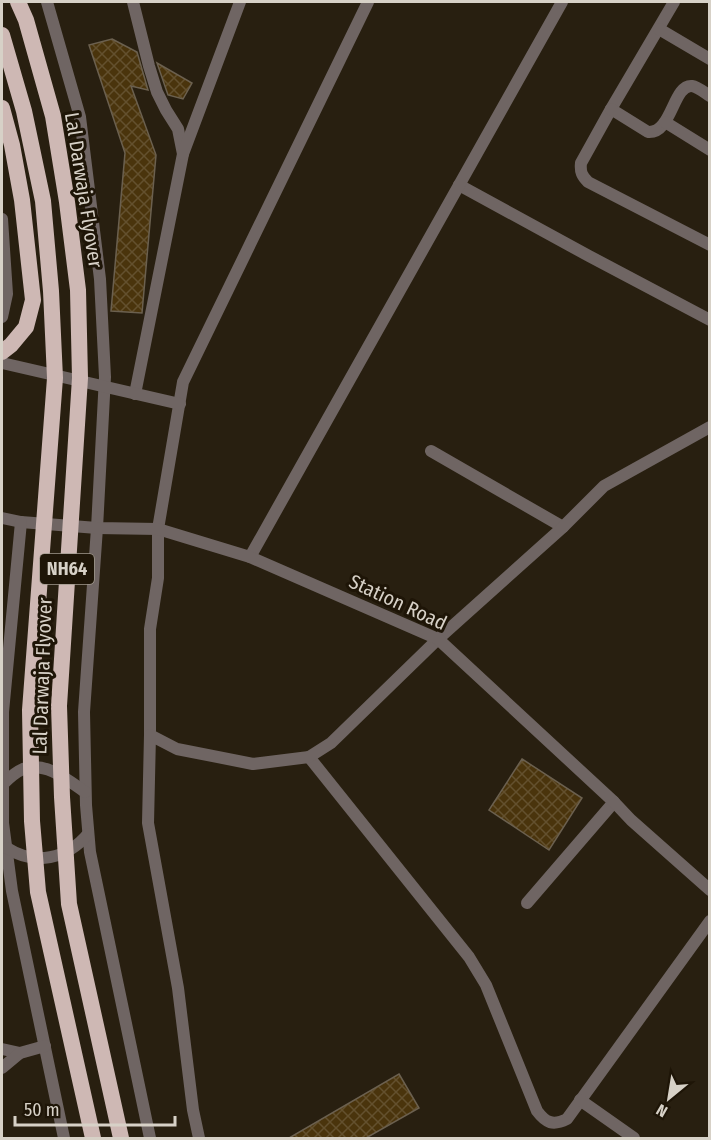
<svg xmlns="http://www.w3.org/2000/svg" width="711" height="1140" viewBox="0 0 711 1140" font-family="'Fira Sans Condensed',sans-serif">
	<style>
		.building { fill: url(#building-cross-hatch); stroke: #6b604f; stroke-width: 1.5 }
		.lines { fill: none; stroke-linecap: round; stroke-linejoin: round }
		.minor { stroke: #6f6563; stroke-width: 12 }
		.tertiary { stroke: #6f6563; stroke-width: 12 }
		.trunk { stroke: #ceb8b4; stroke-width: 16 }
		.trunk-bridge { stroke: #ceb8b4; stroke-width: 16 }
		.labels { text-anchor: middle; dominant-baseline: central; stroke-width: 6; stroke-linejoin: round; paint-order: stroke }
		.shield { fill: #1e1507; stroke: #a0998d; stroke-width: 1.5 }
		.shield-label { font-size: 18px; font-weight: bold; fill: #d7d1c7 }
		.street-label { font-size: 20px; fill: #d7d1c7; stroke: #1e1507 }
	</style>
	<defs>
		<pattern id="building-cross-hatch" width="8" height="8" patternUnits="userSpaceOnUse" patternTransform="scale(1.5)"><rect width="8" height="8" fill="#4a340c"/><path d="M0 0l8 8M0 8l8-8" fill="none" stroke="#63502e"/></pattern>
	</defs>
	<rect width="100%" height="100%" fill="#281f10"/>
	<!-- building -->
	<g class="building">
		<polygon points="112,39 137,52 148,90 131,86 156,155 142,313 111,311 125,153 89,45"/>
		<polygon points="157,63 192,83 183,99 168,95"/>
		<polygon points="522,759 582,798 549,850 489,810"/>
		<polygon points="399,1074 419,1108 366,1138 289,1138"/>
	</g>
	<g class="lines">
		<!-- minor -->
		<g class="minor">
			<polyline points="133,2 149,66 157,92 166,110 178,129 183,154 135,394"/>
			<path d="M674,2L611,109L581,163C580,172 582,176 588,182L710,245"/>
			<polyline points="659,29 710,59"/>
			<path d="M611,109L648,132C672,134 673,84 692,86C698,87 705,93 710,96"/>
			<polyline points="665,122 710,150"/>
			<polyline points="183,154 240,2"/>
			<polyline points="459,185 589,256 710,320"/>
			<polyline points="431,451 563,527"/>
			<polyline points="250,557 562,2"/>
			<polyline points="150,735 150,629 158,578 158,529 183,382 368,2"/>
			<path d="M309,757L469,957L486,985L537,1111C546,1123 553,1126 567,1119L710,921"/>
			<polyline points="527,903 614,802"/>
			<polyline points="2,1049 20,1053"/>
			<polyline points="580,1100 634,1138"/>
			<polyline points="199,1138 193,1110 178,988 148,823 150,735 177,749 253,764 309,757 331,743 438,639 563,527 604,486 710,427"/>
		</g>
		<!-- tertiary -->
		<g class="tertiary">
			<polyline points="47,2 80,117 100,279 105,377 97,528 84,712 86,805 90,852 150,1138"/>
			<polyline points="2,219 7,294 2,317"/>
			<polyline points="2,363 180,404"/>
			<polyline points="2,518 21,522 97,528 158,529 250,557 438,639 614,802 631,820 710,890"/>
			<polyline points="21,522 3,712 3,823 12,891 64,1138"/>
			<path d="M3,784C9,778 16,772 23,769C46,761 68,780 85,792"/>
			<path d="M7,848C35,866 67,859 88,834"/>
			<polyline points="2,1068 20,1053 45,1046"/>
		</g>
		<!-- trunk -->
		<polyline class="trunk" points="2,108 12,145 22,200 33,300 26,327 11,345 2,352"/>
		<!-- trunk-bridge -->
		<g class="trunk-bridge">
			<polyline points="18,2 26,20 53,116 67,202 78,290 80,378 59,706 62,797 69,904 121,1138"/>
			<polyline points="2,35 24,111 43,201 51,291 55,378 30,710 32,821 38,892 93,1138"/>
		</g>
	</g>
	<g class="labels">
		<!-- shield labels -->
		<rect class="shield" x="40" y="554" width="54" height="30" rx="4.5"/>
		<g class="shield-label">
			<text x="67" y="569">NH64</text>
		</g>
		<!-- street labels -->
		<g class="street-label">
			<text transform="translate(84 190) rotate(81)">Lal Darwaja Flyover</text>
			<text transform="translate(398 602) rotate(25)">Station Road</text>
			<text transform="translate(42 676) rotate(-88)">Lal Darwaja Flyover</text>
		</g>
	</g>
	<!-- border -->
	<rect width="711" height="1140" fill="none" stroke="#d7d1c7" stroke-width="6"/>
	<!-- north arrow -->
	<g transform="translate(669 1098) rotate(210)" stroke="#1e1507" stroke-width="4.5" paint-order="stroke">
	<path d="M0-4.5L10 22L0 15L-10 22Z" fill="#d7d1c7"/>
	<text y="-9" font-size="16" font-weight="bold" text-anchor="middle" fill="#d7d1c7">N</text>
	</g>
	<!-- scale -->
	<path d="M15 1116v9h160v-9" fill="none" stroke="#d7d1c7" stroke-width="3"/>
	<text x="24" y="1116" font-size="18" fill="#d7d1c7" stroke="#1e1507" stroke-width="4.5" paint-order="stroke">50 m</text>
</svg>
